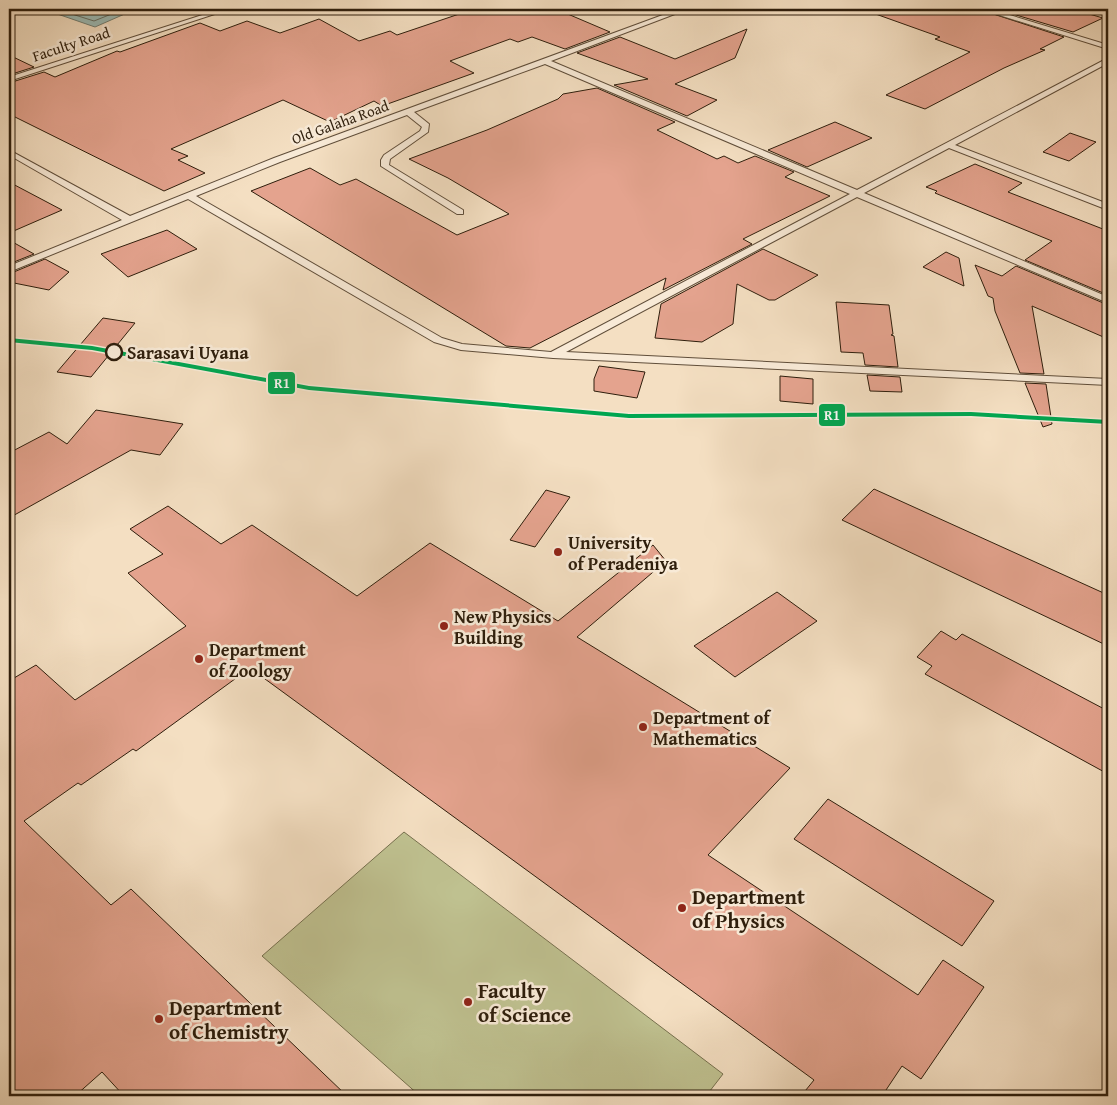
<svg xmlns="http://www.w3.org/2000/svg" width="1117" height="1105" viewBox="0 0 1117 1105" font-family="'Gentium Book Plus',serif">
	<style>
		.green { fill: #bfc190; stroke: #76704e }
		.water { fill: #9cbcb7; stroke: #707d73 }
		.lines { fill: none; stroke-linecap: round; stroke-linejoin: round }
		.shore { stroke: #656d62; stroke-width: 1 }
		.building { fill: #e4a38e; stroke: #2e1e0c }
		.lane-casing { stroke: #604e3a; stroke-width: 2 }
		.lane { fill: #f8ead7; fill-rule: evenodd }
		.rail-1-casing { stroke: #f8ead7; stroke-width: 3 }
		.rail-1 { fill: #00a651; fill-rule: evenodd }
		.stop-dot { fill: #f8ead7; stroke: #2e1e0c; stroke-width: 2.5 }
		.poi-dot { fill: #8f2418; stroke: #f8ead7; stroke-width: 2 }
		.labels { text-anchor: middle; dominant-baseline: central; stroke-width: 5; stroke-linejoin: round; paint-order: stroke }
		.far-street-label { font-size: 15px; fill: #2e1e0c; stroke: #f8ead7 }
		.stop-label { font-size: 18px; font-weight: bold; fill: #2e1e0c; stroke: #f8ead7; text-anchor: start }
		.poi-label { font-size: 18px; font-weight: bold; fill: #2e1e0c; stroke: #f8ead7; text-anchor: start }
		.near-poi-label { font-size: 21px; font-weight: bold; fill: #2e1e0c; stroke: #f8ead7; text-anchor: start }
		.line-badge { stroke: #f8ead7; stroke-width: 2 }
		.badge-label { font-size: 14px; text-anchor: middle; font-weight: bold; fill: #fff }
	</style>
	<rect width="100%" height="100%" fill="#f4dfc2"/>
	<filter id="stains"><feTurbulence type="fractalNoise" baseFrequency=".004" numOctaves="4"/><feColorMatrix values="0 0 0 0 .2 0 0 0 0 .09 0 0 0 0 .02 0 0 0 .5 -.17"/></filter>
	<radialGradient id="worn" r=".72"><stop offset=".6" stop-color="#630" stop-opacity="0"/><stop offset="1" stop-color="#630" stop-opacity=".3"/></radialGradient>
	<!-- green -->
	<polygon class="green" points="404,832 723,1074 706,1096 420,1096 262,956"/>
	<!-- water -->
	<polygon class="water" points="43,9 136,9 95,27"/>
	<g class="lines">
		<!-- shore -->
		<polyline class="shore" points="56,9 94,21 124,9"/>
	</g>
	<!-- building -->
	<g class="building">
		<polygon points="474,9 556,9 610,32 565,49 532,37 518,42 510,39 450,61 474,73 382,106 374,101 330,122 283,100 171,149 188,156 178,160 205,173 164,191 9,114 9,83 44,72 55,77 117,51 120,52 200,23 220,31 247,21 280,33 319,19 359,41 390,31 397,35"/>
		<polygon points="871,9 978,9 1064,37 1040,49 1045,50 1004,68 925,109 886,95 970,52 935,39 940,37 870,12"/>
		<polygon points="996,9 1072,9 1103,18 1073,32"/>
		<polygon points="747,29 735,58 675,84 717,100 687,116 614,85 648,79 577,53 620,37 675,59"/>
		<polygon points="9,55 34,67 9,75"/>
		<polygon points="597,88 675,122 657,130 717,159 724,156 738,163 755,156 794,172 785,177 830,196 743,239 752,244 663,290 666,278 530,348 506,346 251,191 310,168 340,185 356,179 457,235 509,214 448,178 409,159 487,130 558,99 563,94"/>
		<polygon points="835,122 872,138 807,167 768,150"/>
		<polygon points="1070,133 1096,142 1069,161 1043,152"/>
		<polygon points="975,164 1022,183 1008,192 1108,231 1108,295 1025,260 1052,241 935,193 937,191 926,187"/>
		<polygon points="9,182 62,210 9,233"/>
		<polygon points="167,230 197,249 128,277 101,254"/>
		<polygon points="9,240 34,254 9,264"/>
		<polygon points="763,249 818,275 775,300 769,300 737,284 733,324 702,342 655,338 661,304"/>
		<polygon points="946,252 959,258 964,286 923,267"/>
		<polygon points="45,259 69,272 49,290 9,282 9,274"/>
		<polygon points="975,265 1002,276 1016,266 1108,305 1108,339 1032,306 1044,374 1020,373 995,311 993,298 988,296"/>
		<polygon points="836,302 889,305 893,334 891,335 894,336 898,367 865,365 863,353 841,352"/>
		<polygon points="103,318 135,323 91,377 57,372"/>
		<polygon points="599,366 645,372 637,398 594,391 594,379"/>
		<polygon points="867,375 900,377 902,392 870,391"/>
		<polygon points="780,376 813,379 813,404 780,401"/>
		<polygon points="1025,383 1046,384 1052,424 1043,427"/>
		<polygon points="96,410 183,424 160,455 131,450 9,518 9,453 49,432 67,444"/>
		<polygon points="874,489 1108,595 1108,646 842,520"/>
		<polygon points="546,490 570,497 535,547 510,540"/>
		<polygon points="168,506 221,544 252,525 357,596 430,543 558,621 653,545 666,561 577,637 790,768 708,855 918,995 943,960 984,987 921,1079 902,1066 882,1096 801,1096 814,1080 250,668 136,751 133,749 81,785 78,783 24,821 111,905 131,889 347,1096 124,1096 102,1072 75,1096 15,1096 9,1088 9,681 36,665 75,700 186,626 128,573 163,554 130,529"/>
		<polygon points="777,592 817,621 735,677 694,646"/>
		<polygon points="941,631 956,640 962,634 1108,711 1108,774 925,674 932,666 917,657"/>
		<polygon points="828,799 994,901 962,946 794,839"/>
	</g>
	<g class="lines">
		<!-- lane casing -->
		<g class="lane-casing">
			<g id="lane">
				<polygon points="221,9 230,9 9,81 9,77"/>
				<path d="M679,9H688L551,61L857,190L1108,58V63L955,145L1108,204V210L949,148L864,193L1108,297V303L857,197L566,352L1108,379V385L553,358L461,350L434,342L188,199L9,272V266L122,220L9,155V150L130,216L274,158ZM545,64L850,194L551,352L462,344L442,338L196,196L280,162L407,115L422,127L420,131L384,155L381,160V166L457,214H463V210L389,165L390,159L428,132L429,124L414,112Z"/>
				<polygon points="980,9 990,9 1108,45 1108,49"/>
			</g>
		</g>
		<!-- lane -->
		<use href="#lane" class="lane"/>
		<!-- rail-1 casing -->
		<g class="rail-1-casing">
			<polygon id="rail-1" points="9,338 92,346 309,386 629,414 971,412 1108,420 1108,424 971,416 629,418 309,390 92,350 9,342"/>
		</g>
		<!-- rail-1 -->
		<use href="#rail-1" class="rail-1"/>
	</g>
	<!-- markers -->
	<circle class="stop-dot" cx="114" cy="352" r="8"/>
	<g class="poi-dot">
		<circle cx="558" cy="552" r="5"/>
		<circle cx="444" cy="626" r="5"/>
		<circle cx="199" cy="659" r="5"/>
		<circle cx="643" cy="727" r="5"/>
		<circle cx="682" cy="908" r="5"/>
		<circle cx="468" cy="1002" r="5"/>
		<circle cx="159" cy="1019" r="5"/>
	</g>
	<g class="labels">
		<!-- far-street labels -->
		<g class="far-street-label">
			<text transform="translate(71 44) rotate(-18)">Faculty Road</text>
			<text transform="translate(340 122) rotate(-20)">Old Galaha Road</text>
		</g>
		<!-- stop labels -->
		<g class="stop-label">
			<text x="127" y="352">Sarasavi Uyana</text>
		</g>
		<!-- poi labels -->
		<g class="poi-label">
			<text x="568" y="542">University<tspan x="568" dy="21">of Peradeniya</tspan></text>
			<text x="454" y="616">New Physics<tspan x="454" dy="21">Building</tspan></text>
			<text x="209" y="649">Department<tspan x="209" dy="21">of Zoology</tspan></text>
			<text x="653" y="717">Department of<tspan x="653" dy="21">Mathematics</tspan></text>
		</g>
		<!-- near-poi labels -->
		<g class="near-poi-label">
			<text x="692" y="896">Department<tspan x="692" dy="24">of Physics</tspan></text>
			<text x="478" y="990">Faculty<tspan x="478" dy="24">of Science</tspan></text>
			<text x="169" y="1007">Department<tspan x="169" dy="24">of Chemistry</tspan></text>
		</g>
	</g>
	<g class="line-badge">
		<rect x="267" y="371" width="29" height="24" rx="5" fill="#00a651"/>
		<rect x="818" y="403" width="28" height="24" rx="5" fill="#00a651"/>
	</g>
	<g class="badge-label">
		<text x="282" y="388">R1</text>
		<text x="832" y="420">R1</text>
	</g>
	<!-- margin -->
	<rect width="1117" height="1105" fill="none" stroke="#f4dfc2" stroke-width="30"/>
	<rect x="10" y="10" width="1097" height="1085" fill="none" stroke="#2e1e0c" stroke-width="2.5"/>
	<rect x="15" y="15" width="1087" height="1075" fill="none" stroke="#2e1e0c"/>
	<rect width="100%" height="100%" filter="url(#stains)"/>
	<rect width="100%" height="100%" fill="url(#worn)"/>
</svg>
